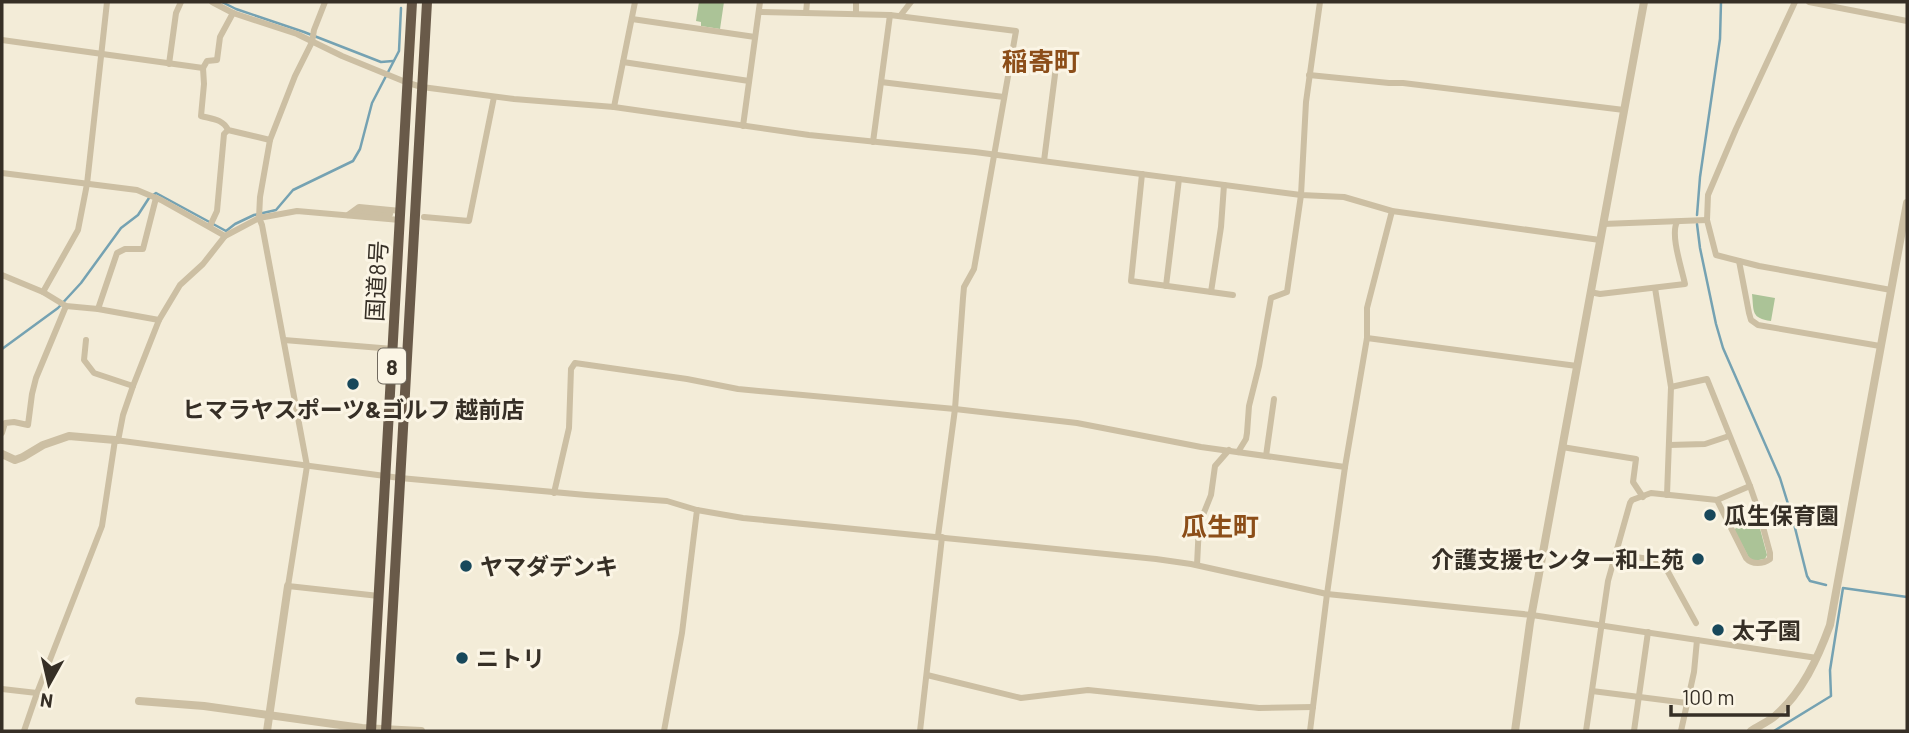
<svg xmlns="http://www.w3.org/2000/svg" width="1909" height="733" viewBox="0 0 1909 733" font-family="Barlow,'Noto Sans JP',sans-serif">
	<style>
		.green { fill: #abc397 }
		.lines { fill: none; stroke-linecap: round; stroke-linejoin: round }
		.stream { stroke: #75a2b2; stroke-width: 2.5 }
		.minor { stroke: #ccbfa3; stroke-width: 6 }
		.tertiary { stroke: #ccbfa3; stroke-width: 8 }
		.trunk { stroke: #695a49; stroke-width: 10 }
		.poi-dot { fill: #18485b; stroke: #fbf5e5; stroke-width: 2.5 }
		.labels { text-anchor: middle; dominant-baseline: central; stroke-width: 6; stroke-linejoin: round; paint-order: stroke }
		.shield { fill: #fbf5e5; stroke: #716a5f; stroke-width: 2 }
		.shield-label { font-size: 21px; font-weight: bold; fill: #362f26 }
		.street-label { font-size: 23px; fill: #362f26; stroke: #fbf5e5 }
		.poi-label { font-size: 23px; font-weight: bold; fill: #362f26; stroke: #fbf5e5; text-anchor: start }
		.quarter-label { font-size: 26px; font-weight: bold; fill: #8c4e19; stroke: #fbf5e5 }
	</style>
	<rect width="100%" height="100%" fill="#f3ecd8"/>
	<!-- green -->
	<g class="green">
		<polygon points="699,2 724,2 720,29 701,26 701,22 696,21"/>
		<path d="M1752,294L1775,298L1771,321C1751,318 1754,312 1752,294Z"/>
		<polygon points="1758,521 1767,555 1765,559 1753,561 1749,558 1734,529"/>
	</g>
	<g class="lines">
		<!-- stream -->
		<g class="stream">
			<polyline points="222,2 236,9 304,32 381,62 393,61"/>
			<polyline points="1697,215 1700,177 1720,39 1721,2"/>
			<polyline points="1697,224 1700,248 1716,324 1723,348 1780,478 1793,520 1807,576 1810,581 1826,585"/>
			<polyline points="2,349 58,308 81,283 121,228 138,215 149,198 156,193 226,231 235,224 254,215 276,210 293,190 353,161 360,149 372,103 399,51 401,8"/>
			<polyline points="1774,731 1831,696 1830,670 1843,588 1907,597"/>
		</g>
		<!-- minor -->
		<g class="minor">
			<polyline points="212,2 233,13 297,34 342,56 408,83 422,87 514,99 614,107 809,135 975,152 1301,195 1344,197 1392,211 1600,240"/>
			<polyline points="325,2 314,30 312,42 295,76 270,140 260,197 259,218 262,225 307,466 288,586 379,596"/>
			<polyline points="1795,2 1736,129 1708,195 1707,220 1716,255 1759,266 1891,290"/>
			<polyline points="1809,2 1907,21"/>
			<polyline points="759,12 890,15 1016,31 974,269 964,287 963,298 955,409 938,536"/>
			<polyline points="806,13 807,2"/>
			<polyline points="856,14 856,2"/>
			<polyline points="900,16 911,2"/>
			<polyline points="632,19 755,37"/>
			<polyline points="2,40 203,68"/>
			<polyline points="623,62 749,81"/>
			<polyline points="169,64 176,13 181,2"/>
			<path d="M203,68L204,84L201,116C212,119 223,119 228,130L270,140"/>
			<polyline points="203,68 207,61 217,60 220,37 233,13"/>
			<polyline points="1309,75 1389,83 1403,83 1624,110"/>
			<polyline points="881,82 1004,97"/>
			<polyline points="614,107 635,2"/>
			<polyline points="743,126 760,2"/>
			<polyline points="873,142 890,15"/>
			<polyline points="1044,161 1058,51"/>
			<polyline points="2,173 137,190 161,200 225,236"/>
			<polyline points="1142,174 1131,281 1233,295"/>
			<polyline points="357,212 390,214"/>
			<polyline points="348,215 359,207 401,211"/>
			<polyline points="424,217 469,221 494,97"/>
			<polyline points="1603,224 1707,220"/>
			<polyline points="210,226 217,211 224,134 228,130"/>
			<polyline points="1739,261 1749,313 1751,320 1758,325 1880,346"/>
			<polyline points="2,275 43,292 66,306 98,309 159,320"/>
			<polyline points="1166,286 1179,179"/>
			<polyline points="1655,288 1671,387 1667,495"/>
			<polyline points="43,292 78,230 87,184 107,2"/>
			<polyline points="1211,292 1221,227 1224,185"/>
			<path d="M1590,292L1600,294L1685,284C1682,269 1670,235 1677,222"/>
			<polyline points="98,309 117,253 125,249 143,249 156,198"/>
			<polyline points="1367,338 1577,366"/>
			<polyline points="86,340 84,360 94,373 133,386"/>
			<polyline points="284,340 393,349"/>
			<polyline points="2,433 5,423 14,422 28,425 32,394 36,378 66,306"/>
			<polyline points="118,441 123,415 133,386 159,320 180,285 203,264 225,236 259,218 297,211 400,220"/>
			<polyline points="1669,445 1705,444 1729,436"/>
			<polyline points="1562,447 1636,459 1633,482 1643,497"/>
			<polyline points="1238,452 1246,439 1247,433 1249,406 1259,366 1271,298 1287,292 1301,195 1306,102 1320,2"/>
			<polyline points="1266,456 1274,399"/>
			<polyline points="554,493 569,428 571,369 575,363 687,379 738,389 955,409 1077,423 1201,447 1345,467"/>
			<path d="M1717,500L1746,558C1752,565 1763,564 1770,559V553L1759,512L1750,486"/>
			<polyline points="1616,554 1662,561 1696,623"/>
			<polyline points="1197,565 1199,525 1211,495 1215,466 1229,450"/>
			<polyline points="927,675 1021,698 1088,690 1259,708 1313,707"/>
			<polyline points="2,689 37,693"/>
			<polyline points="1592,691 1687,703"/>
			<polyline points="24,731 37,693 102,526 115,440 400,478 586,495 667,501 697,510 743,518 1156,559 1191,564 1327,594 1532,615 1817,658"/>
			<polyline points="664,731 682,633 697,510"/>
			<polyline points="920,731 942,537"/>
			<polyline points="1310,731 1327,594 1345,467 1367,338 1367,308 1392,211"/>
			<polyline points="1586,731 1608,581 1630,503 1632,500 1651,493 1717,500 1750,486 1707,379 1671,387"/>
			<polyline points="1634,731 1648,632"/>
			<polyline points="1681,731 1694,672 1697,640"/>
		</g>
		<!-- tertiary -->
		<g class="tertiary">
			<polyline points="2,454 15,460 23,457 43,445 69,436 115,440"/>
			<polyline points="139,701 204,706 362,728 421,731"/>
			<polyline points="267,731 288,586"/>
			<polyline points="1515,731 1530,623 1644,2"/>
			<path d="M1751,731C1758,726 1768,722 1775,716C1802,693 1818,658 1830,625L1907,203"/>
		</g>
		<!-- trunk -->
		<g class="trunk">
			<polyline points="371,731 412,2"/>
			<polyline points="386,731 427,2"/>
		</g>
	</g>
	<!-- markers -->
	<g class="poi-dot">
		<circle cx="353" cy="384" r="7"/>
		<circle cx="1710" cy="515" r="7"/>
		<circle cx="1698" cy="559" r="7"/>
		<circle cx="466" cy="566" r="7"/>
		<circle cx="1718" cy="630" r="7"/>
		<circle cx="462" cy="658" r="7"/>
	</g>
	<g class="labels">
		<!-- shield labels -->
		<rect class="shield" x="378" y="348.5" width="28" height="35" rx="5"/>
		<g class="shield-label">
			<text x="392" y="366">8</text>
		</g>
		<!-- street labels -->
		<g class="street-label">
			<text transform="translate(376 281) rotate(-87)">国道8号</text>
		</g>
		<!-- poi labels -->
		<g class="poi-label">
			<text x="353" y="409" text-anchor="middle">ヒマラヤスポーツ&amp;ゴルフ 越前店</text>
			<text x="1724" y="515">瓜生保育園</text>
			<text x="1684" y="559" text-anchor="end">介護支援センター和上苑</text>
			<text x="480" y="566">ヤマダデンキ</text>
			<text x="1732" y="630">太子園</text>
			<text x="476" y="658">ニトリ</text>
		</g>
		<!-- quarter labels -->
		<g class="quarter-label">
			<text x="1041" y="60">稲寄町</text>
			<text x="1220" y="525">瓜生町</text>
		</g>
	</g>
	<!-- border -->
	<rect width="1909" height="733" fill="none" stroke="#362f26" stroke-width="7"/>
	<!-- north arrow -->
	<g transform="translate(49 684) rotate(188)" stroke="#fbf5e5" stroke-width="5" paint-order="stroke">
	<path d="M0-5L12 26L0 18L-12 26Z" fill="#362f26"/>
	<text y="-10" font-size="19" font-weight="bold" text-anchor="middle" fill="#362f26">N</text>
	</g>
	<!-- scale -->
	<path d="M1671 705v10h117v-10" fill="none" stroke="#362f26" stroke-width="3.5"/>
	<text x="1682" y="705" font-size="21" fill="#362f26" stroke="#fbf5e5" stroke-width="5" paint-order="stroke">100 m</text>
</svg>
